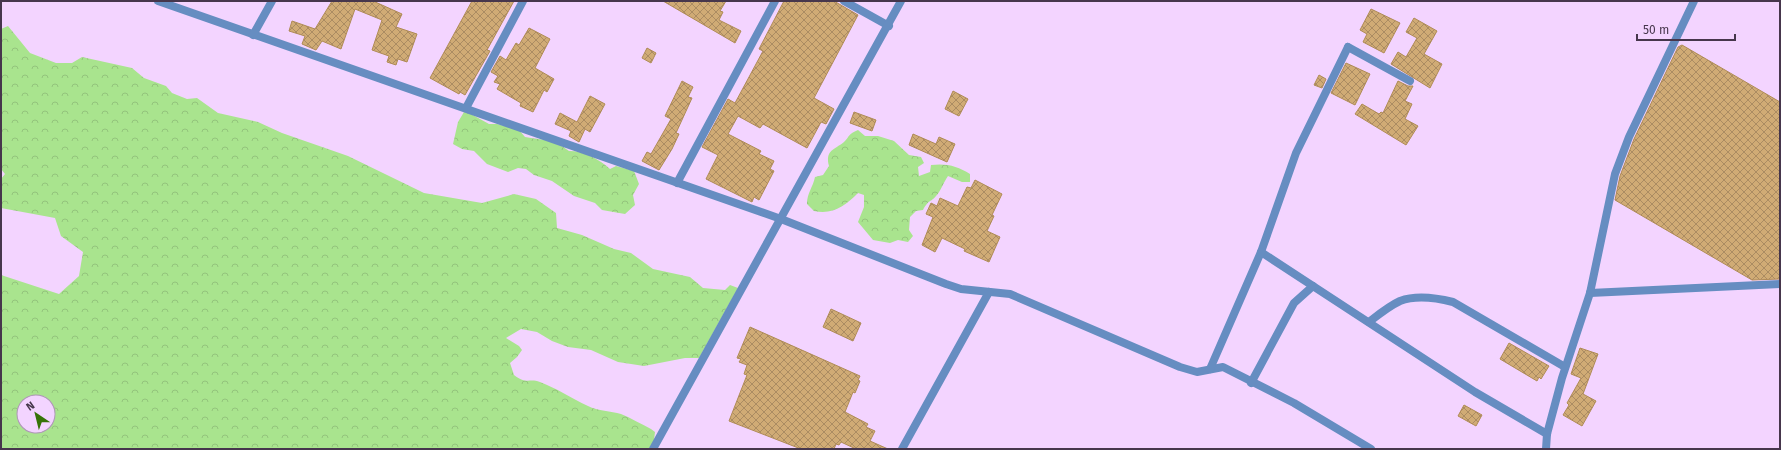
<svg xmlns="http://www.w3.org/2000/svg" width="1781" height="450" viewBox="0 0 1781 450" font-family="'Fira Sans',sans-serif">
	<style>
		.forest { fill: url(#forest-crowns); fill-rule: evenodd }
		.building { fill: url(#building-cross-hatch); stroke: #af8b56 }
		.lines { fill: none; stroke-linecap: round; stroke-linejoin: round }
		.service { stroke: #668dc1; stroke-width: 8 }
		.minor { stroke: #668dc1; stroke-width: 8 }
	</style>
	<defs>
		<pattern id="forest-crowns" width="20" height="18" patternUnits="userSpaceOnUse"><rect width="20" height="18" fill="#a9e48e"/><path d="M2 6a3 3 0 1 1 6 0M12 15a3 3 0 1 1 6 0" fill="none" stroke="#93c47c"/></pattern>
		<pattern id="building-cross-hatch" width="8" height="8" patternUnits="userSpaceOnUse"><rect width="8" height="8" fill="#d0ab75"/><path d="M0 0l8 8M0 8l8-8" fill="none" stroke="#ab8c62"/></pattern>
	</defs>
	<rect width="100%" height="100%" fill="#f3d4ff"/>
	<!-- forest -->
	<g class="forest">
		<path d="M8,26L30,53L56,63H72L82,57L132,68L144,78L166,86L172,93L187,99L197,98L218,113L258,122L282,133L348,156L424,193L482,203L514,194L536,199L556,213L557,228L582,235L614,249L631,253L653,269L690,277L703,288L725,290L730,285L738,288L699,358H685L644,366L618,362L591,350L568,347L552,341L537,332L521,329L506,338L519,346L522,350L517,357L510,363L514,375C527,385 529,378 540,382C556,388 571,398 588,406C598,411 611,411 621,414C631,418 641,424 651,429L655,432L654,440L649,449H1V275L59,294L79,276L83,252L61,236L55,218L1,208V179L5,174L1,169V29ZM24,402H48V426H24Z"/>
		<path d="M464,112L471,114L489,124H497L519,130L525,137C542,140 554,139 569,151C584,151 599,159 610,169L616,166L634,171L639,184L633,195L635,205L625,214L602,210L595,203L574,196L552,181L534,175L526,169L518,168L508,172L487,164L474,151L462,149L453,144L458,122Z"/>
		<path d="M858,130L865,136H878L894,141L909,155L921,157L924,163L918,167L919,176L930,172L931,165C946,163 958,166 970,174V182H962L948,176C943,183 941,191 936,196C930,203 929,199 923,210L916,211L910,217L909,230L913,236L908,242L898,240L890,243L873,240L858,222L864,207V195L858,193C845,206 833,215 814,211L807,204C807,193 813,187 815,177L823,175L829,166C825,150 834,150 844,142C850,136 848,134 858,130Z"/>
	</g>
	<!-- building -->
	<g class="building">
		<polygon points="332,1 373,1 402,14 396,27 417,34 407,62 398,59 396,65 387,62 389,56 372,50 382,20 355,9 341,49 322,41 316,50 302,44 305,36 289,31 292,21 315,29"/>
		<polygon points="472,1 514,1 487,50 490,51 465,95 460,92 459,94 430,78"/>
		<polygon points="663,1 726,1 720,11 723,12 719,20 741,31 735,43"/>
		<polygon points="784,1 834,1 858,15 814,98 834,109 826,124 821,122 807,148 763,124 760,128 738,116 728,134 761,151 759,154 774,161 770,169 774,171 759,200 754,197 752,202 706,179 718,155 702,147 728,99 735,103 763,51 759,49"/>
		<polygon points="1371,9 1400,23 1384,53 1363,42 1367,34 1360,30"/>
		<polygon points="1414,18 1437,31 1424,54 1442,64 1430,88 1391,64 1398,52 1406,57 1417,38 1406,32"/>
		<polygon points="529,28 550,39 535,68 554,79 547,92 544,90 533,112 520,106 521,103 497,89 500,84 494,82 498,76 491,72 500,56 506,60 516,43 519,45"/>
		<polygon points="1682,45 1780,102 1780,279 1752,280 1615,200 1620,176 1634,139 1678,47"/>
		<polygon points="647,48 656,53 651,63 642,58"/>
		<polygon points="1346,63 1370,74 1355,105 1331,93"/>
		<polygon points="1319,75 1326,79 1322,88 1314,85"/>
		<polygon points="682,81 693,87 688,97 692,98 676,133 679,134 672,149 659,170 642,161 647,152 651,154 671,119 665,116"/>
		<polygon points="1398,81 1408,86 1413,86 1405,101 1412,104 1405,119 1418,126 1406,145 1355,114 1362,104 1379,114 1381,112 1383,113"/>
		<polygon points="953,91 968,99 959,116 945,109"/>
		<polygon points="590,96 605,104 590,132 585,129 579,142 569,136 571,131 555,124 560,113 577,122"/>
		<polygon points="854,112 876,120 872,131 850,123"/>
		<polygon points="913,134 936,144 939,137 955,144 947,162 909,145"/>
		<polygon points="975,180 1002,194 992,215 994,216 987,231 1000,237 989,262 964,251 965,249 942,238 935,252 922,245 933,217 926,214 931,203 937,206 940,198 958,206 967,187 971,188"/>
		<polygon points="831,309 861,323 853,341 823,327"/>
		<polygon points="750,327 860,376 858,380 860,381 855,393 853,392 845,412 868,424 866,427 875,431 870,441 888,449 856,449 841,442 839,445 836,444 834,449 801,449 729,421 747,375 744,374 747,365 739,362 741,359 737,358"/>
		<polygon points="1509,343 1549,366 1541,379 1539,377 1537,381 1500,359"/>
		<polygon points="1580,348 1598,354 1583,394 1596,401 1582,426 1563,415 1569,405 1567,403 1581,378 1571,374"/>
		<polygon points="1464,405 1482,415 1476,426 1458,416"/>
	</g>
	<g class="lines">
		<!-- service -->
		<polyline class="service" points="1348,47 1410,81"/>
		<!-- minor -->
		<g class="minor">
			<polyline points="158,1 781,219 946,284 961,289 1010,294 1180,367 1197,372 1223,367 1294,403 1371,449"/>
			<polyline points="844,1 889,26"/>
			<polyline points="253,35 272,1"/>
			<polyline points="466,108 523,1"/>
			<polyline points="677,183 775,1"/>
			<polyline points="1261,252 1475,392 1547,434"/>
			<polyline points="1590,293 1780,284"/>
			<path d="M1369,322C1378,315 1389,306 1400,301C1416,295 1437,298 1453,302L1565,367"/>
			<polyline points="1210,369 1261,252 1296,153 1348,47"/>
			<polyline points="1251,383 1294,303 1313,286"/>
			<polyline points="653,449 901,1"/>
			<polyline points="902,449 989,292"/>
			<polyline points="1546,449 1547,434 1562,378 1590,293 1615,174 1629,137 1694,1"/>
		</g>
	</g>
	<!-- border -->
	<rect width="1781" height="450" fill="none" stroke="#46364c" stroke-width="4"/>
	<!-- north arrow -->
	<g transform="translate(36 414) rotate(325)"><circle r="19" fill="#f3d4ff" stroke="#ae95b7"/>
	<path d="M0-3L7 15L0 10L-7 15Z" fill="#367307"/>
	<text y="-6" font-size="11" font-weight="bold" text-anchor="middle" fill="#46364c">N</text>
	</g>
	<!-- scale -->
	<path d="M1637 34v6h98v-6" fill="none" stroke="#46364c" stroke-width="2"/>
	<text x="1643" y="34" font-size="12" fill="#46364c" stroke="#f3d4ff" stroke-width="3" paint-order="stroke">50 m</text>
</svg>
